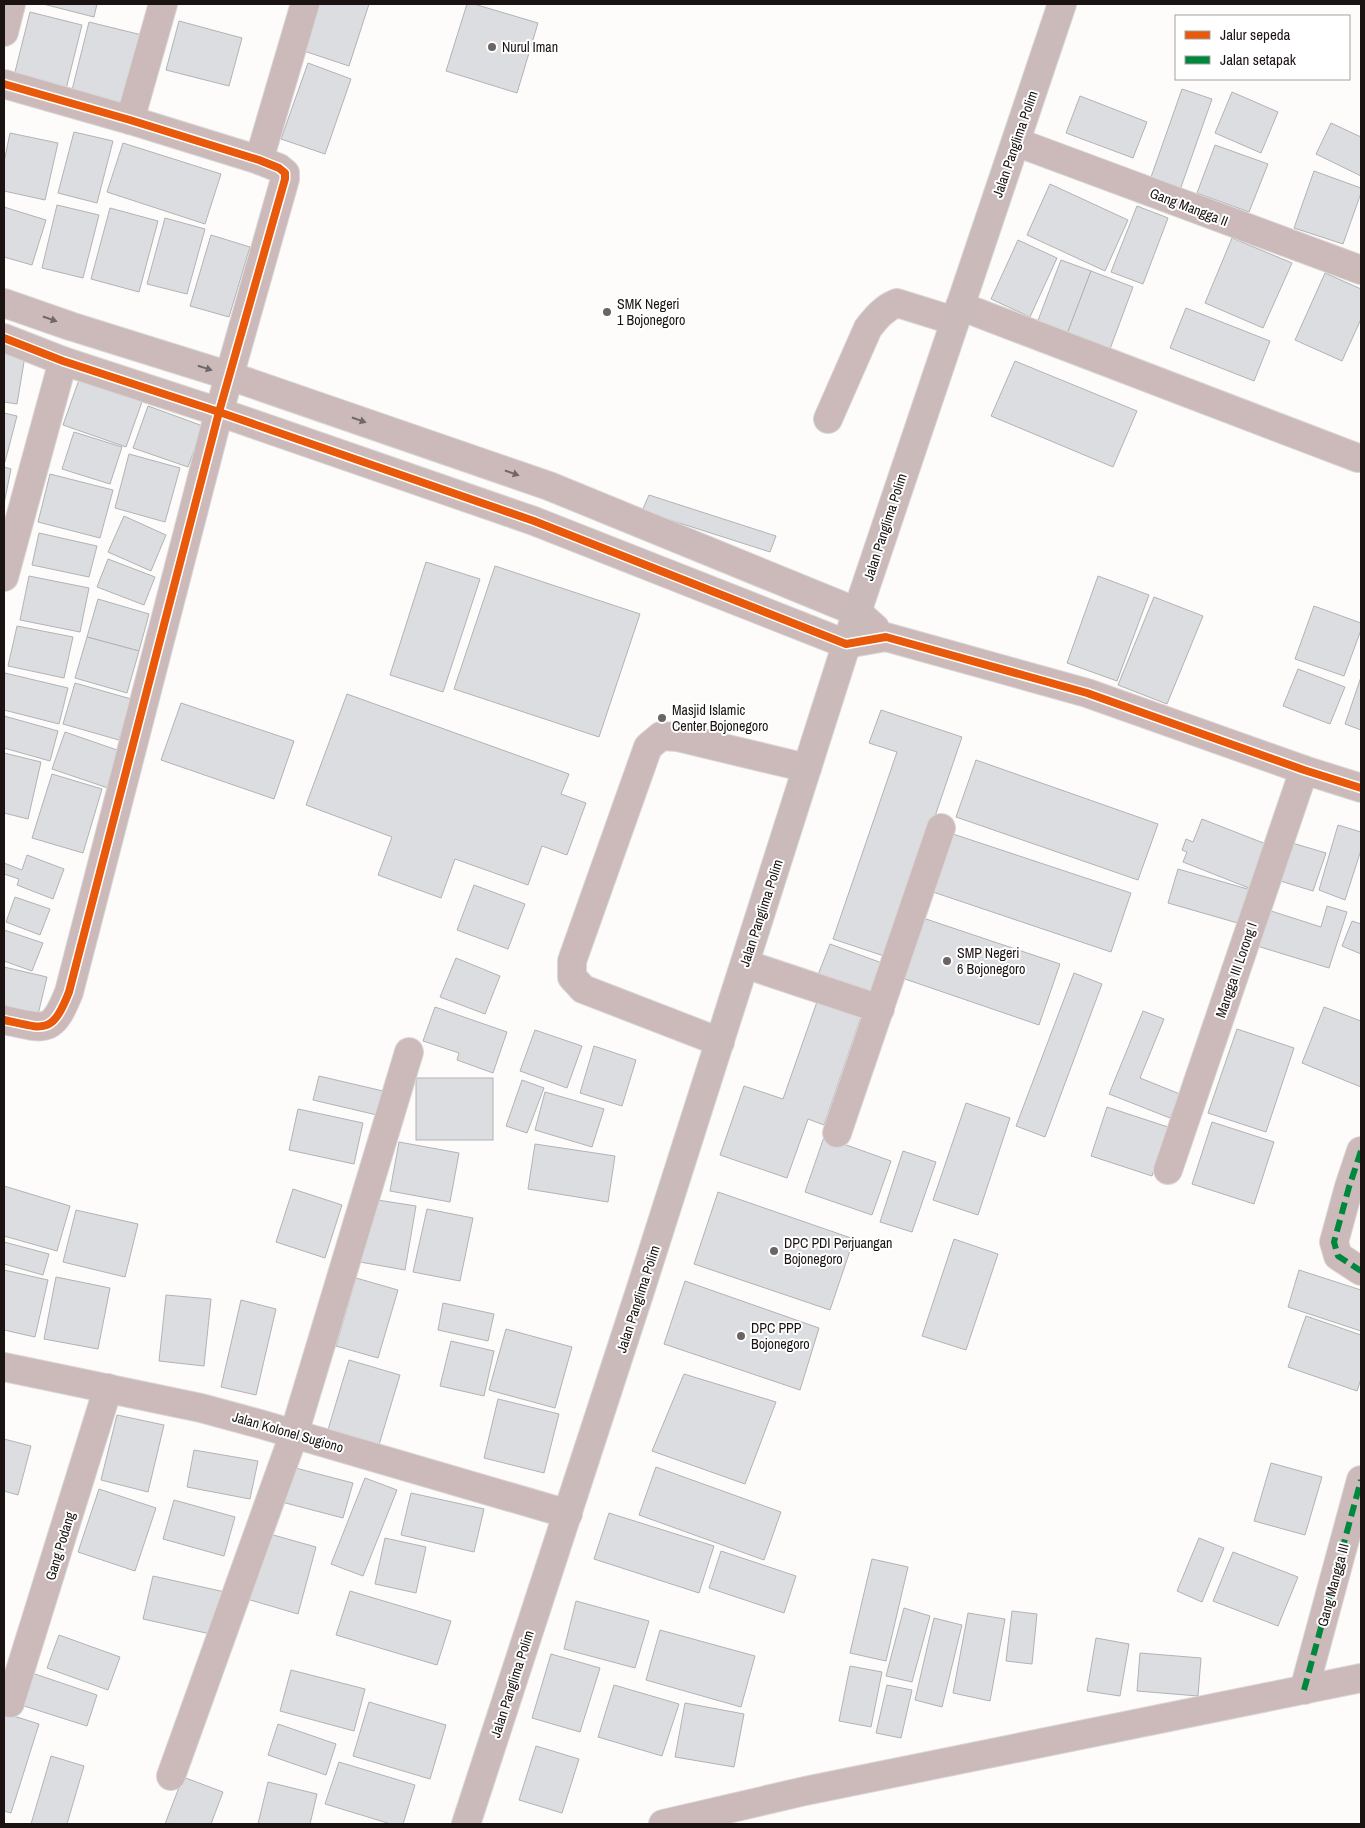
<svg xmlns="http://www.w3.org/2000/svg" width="1365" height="1828" viewBox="0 0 1365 1828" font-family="'Archivo Narrow',sans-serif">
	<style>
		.building { fill: #dbdde0; stroke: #b1b3b5 }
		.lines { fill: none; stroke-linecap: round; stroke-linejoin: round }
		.minor-casing { stroke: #d9d7d7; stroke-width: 30 }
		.major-casing { stroke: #d9d7d7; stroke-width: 30 }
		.minor { stroke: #cbbab9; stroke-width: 28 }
		.major { stroke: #cbbaba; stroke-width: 28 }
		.quiet { stroke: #00873e; stroke-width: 6; stroke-dasharray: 12 6; stroke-linecap: butt }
		.cycleway-casing { stroke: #fff; stroke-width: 11 }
		.cycleway { stroke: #e8590c; stroke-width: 8 }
		.oneway { fill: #726666 }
		.poi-dot { fill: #6a6464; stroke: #fff; stroke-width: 2 }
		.labels { text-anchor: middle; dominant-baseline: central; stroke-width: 4; stroke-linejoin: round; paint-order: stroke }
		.poi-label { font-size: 14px; fill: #1a1312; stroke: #fff; text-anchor: start }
		.street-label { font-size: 14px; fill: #1a1312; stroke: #fff }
	</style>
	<rect width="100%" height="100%" fill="#fefbfb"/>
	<!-- building -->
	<g class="building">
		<polygon points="43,4 97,4 94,17"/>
		<polygon points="316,4 369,4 349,66 301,50"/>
		<polygon points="467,4 474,4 538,23 517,93 446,71"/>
		<polygon points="30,12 82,25 65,93 13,80"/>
		<polygon points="179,21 242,38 229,86 166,70"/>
		<polygon points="89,22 146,36 128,109 71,94"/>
		<polygon points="308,63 351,79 325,154 281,139"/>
		<polygon points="1182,89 1212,99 1180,190 1150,180"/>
		<polygon points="1232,92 1278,112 1261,153 1215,133"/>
		<polygon points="1080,96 1147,122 1133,158 1066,133"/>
		<polygon points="1331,123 1361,137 1361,176 1316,154"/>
		<polygon points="74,132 113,141 97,203 58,193"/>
		<polygon points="10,133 58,143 45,200 4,191 4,162"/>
		<polygon points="123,143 221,174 205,224 107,192"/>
		<polygon points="1215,145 1268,164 1249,212 1197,193"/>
		<polygon points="1314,171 1361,188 1361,193 1343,244 1294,228"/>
		<polygon points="1050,184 1128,220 1105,271 1027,235"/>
		<polygon points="57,205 99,215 83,278 42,268"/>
		<polygon points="1137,206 1168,218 1143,284 1111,272"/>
		<polygon points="4,207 46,220 32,265 4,257"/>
		<polygon points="110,208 158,221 139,292 91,279"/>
		<polygon points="165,218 205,229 187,294 147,284"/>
		<polygon points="211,235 250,247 229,317 190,306"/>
		<polygon points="1232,238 1292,263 1263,328 1205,303"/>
		<polygon points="1018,240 1057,258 1030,317 991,299"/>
		<polygon points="1061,260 1091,271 1067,334 1037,323"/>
		<polygon points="1091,271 1133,287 1110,349 1067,334"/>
		<polygon points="1325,273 1361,289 1361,319 1342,361 1295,340"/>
		<polygon points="1186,308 1270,341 1254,381 1170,348"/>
		<polygon points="4,352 25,356 17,404 4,402"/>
		<polygon points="1015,361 1137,411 1113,467 991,416"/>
		<polygon points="80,377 143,399 126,447 63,425"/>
		<polygon points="148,406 203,426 188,467 133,448"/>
		<polygon points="4,413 17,416 5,462 4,461"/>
		<polygon points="74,432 122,447 110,484 62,469"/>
		<polygon points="129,454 180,468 165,522 115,508"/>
		<polygon points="4,467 11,469 4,504"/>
		<polygon points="50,474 113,490 100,538 38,522"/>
		<polygon points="649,495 776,536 770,552 642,511"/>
		<polygon points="124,516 166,535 151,571 108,552"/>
		<polygon points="39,533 97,546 89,577 32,565"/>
		<polygon points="108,559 155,577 144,605 97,587"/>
		<polygon points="426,562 480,579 443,692 390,675"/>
		<polygon points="495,566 640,614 599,737 454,689"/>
		<polygon points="29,576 89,588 80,632 20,620"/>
		<polygon points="1098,576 1149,595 1117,681 1067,663"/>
		<polygon points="1154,597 1203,616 1167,704 1118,685"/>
		<polygon points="98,599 149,614 139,651 87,637"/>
		<polygon points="1314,606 1361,623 1361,630 1344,676 1295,659"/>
		<polygon points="17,626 73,637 64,678 8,666"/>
		<polygon points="87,637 139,651 127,693 75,678"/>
		<polygon points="1298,669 1345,687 1330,724 1283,706"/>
		<polygon points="5,673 68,688 59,724 4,710 4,679"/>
		<polygon points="1361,677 1361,730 1345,724"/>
		<polygon points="75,683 131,699 119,740 63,724"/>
		<polygon points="347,694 569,774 561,794 586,803 567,855 542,846 528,885 455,859 441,898 378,875 392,837 306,805"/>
		<polygon points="181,703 294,741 274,799 161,760"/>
		<polygon points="881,710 962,737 887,957 833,939 897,752 869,743"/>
		<polygon points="4,716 58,731 50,761 4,748"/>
		<polygon points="65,732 120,751 108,788 52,769"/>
		<polygon points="4,753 41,762 28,819 4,813"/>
		<polygon points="976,760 1158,824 1138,880 956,817"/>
		<polygon points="52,774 102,789 83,853 32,838"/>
		<polygon points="1202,819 1266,844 1249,888 1183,862 1187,852 1182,850 1186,839 1193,842"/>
		<polygon points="1338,825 1361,832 1361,850 1345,900 1319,890"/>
		<polygon points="950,833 1131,893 1111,952 930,891"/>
		<polygon points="1289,842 1326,853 1313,891 1277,880"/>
		<polygon points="27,855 64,869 53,899 17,885 19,879 4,874 4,863 22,870"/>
		<polygon points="1178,869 1251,890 1241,924 1168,903"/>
		<polygon points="474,885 525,904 508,949 457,930"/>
		<polygon points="15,897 50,909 40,935 6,922"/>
		<polygon points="1327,906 1347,912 1329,968 1257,946 1268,910 1321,927"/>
		<polygon points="923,918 1060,964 1039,1025 902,978"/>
		<polygon points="1352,921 1361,924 1361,954 1342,946"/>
		<polygon points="4,930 43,943 32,971 4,961"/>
		<polygon points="830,944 882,963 869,998 816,980"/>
		<polygon points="456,958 500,976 485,1014 440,997"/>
		<polygon points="4,967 47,977 36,1023 4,1014"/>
		<polygon points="1074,973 1102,984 1045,1137 1016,1126"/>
		<polygon points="818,999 862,1014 824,1125 808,1119 787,1178 720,1155 744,1086 783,1099"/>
		<polygon points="435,1007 507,1032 493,1073 457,1060 459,1053 423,1041"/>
		<polygon points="1324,1007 1361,1021 1361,1087 1302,1063"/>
		<polygon points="1143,1011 1164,1019 1140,1078 1180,1094 1170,1118 1109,1094"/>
		<polygon points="1237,1029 1294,1048 1266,1132 1208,1113"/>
		<polygon points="535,1030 582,1046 567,1088 520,1071"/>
		<polygon points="594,1046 636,1060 622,1106 580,1093"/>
		<polygon points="319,1076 383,1091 377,1115 313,1100"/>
		<rect x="416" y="1078" width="77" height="62"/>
		<polygon points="522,1080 544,1088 527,1133 506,1126"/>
		<polygon points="545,1092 604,1109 592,1147 535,1130"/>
		<polygon points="966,1103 1010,1118 978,1215 933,1200"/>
		<polygon points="1107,1107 1168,1127 1152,1176 1091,1156"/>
		<polygon points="298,1109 363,1123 354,1164 289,1150"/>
		<polygon points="1212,1122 1274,1142 1254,1204 1192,1184"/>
		<polygon points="824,1137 891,1161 872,1215 805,1192"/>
		<polygon points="399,1142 459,1153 450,1202 390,1191"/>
		<polygon points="535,1144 615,1156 608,1202 528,1189"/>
		<polygon points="903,1151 936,1162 912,1232 880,1222"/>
		<polygon points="4,1186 70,1206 57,1251 4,1236"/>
		<polygon points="293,1189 342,1205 325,1258 276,1242"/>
		<polygon points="718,1192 854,1239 830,1310 694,1264"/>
		<polygon points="371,1199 416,1206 405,1270 360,1262"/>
		<polygon points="427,1209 473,1218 460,1281 413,1272"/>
		<polygon points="76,1210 138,1224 125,1277 63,1262"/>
		<polygon points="954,1239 998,1254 966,1350 922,1336"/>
		<polygon points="4,1242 49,1254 43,1275 4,1264"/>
		<polygon points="4,1270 48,1280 35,1337 4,1330"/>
		<polygon points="1299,1270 1361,1290 1361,1331 1288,1307"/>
		<polygon points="56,1277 110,1288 98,1349 44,1339"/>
		<polygon points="356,1278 398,1290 378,1358 336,1346"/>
		<polygon points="685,1281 819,1328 800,1390 664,1344"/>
		<polygon points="166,1295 211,1299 204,1366 159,1361"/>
		<polygon points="241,1300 276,1309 256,1395 221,1387"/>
		<polygon points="443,1303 494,1314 488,1341 438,1330"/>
		<polygon points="1306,1316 1361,1335 1361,1379 1357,1391 1288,1367"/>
		<polygon points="506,1329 572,1347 555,1408 489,1390"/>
		<polygon points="451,1341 494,1351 484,1396 440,1386"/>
		<polygon points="349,1360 400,1375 378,1448 327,1433"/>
		<polygon points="684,1374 776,1402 745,1484 652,1451"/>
		<polygon points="498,1399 559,1414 544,1473 484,1458"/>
		<polygon points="117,1415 164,1425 148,1492 101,1480"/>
		<polygon points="4,1439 31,1446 18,1495 4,1491"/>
		<polygon points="194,1450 258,1461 250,1499 187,1487"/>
		<polygon points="1271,1463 1322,1477 1305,1535 1254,1521"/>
		<polygon points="284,1465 353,1483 343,1518 274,1500"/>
		<polygon points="656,1467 781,1512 764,1560 639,1515"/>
		<polygon points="365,1478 397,1490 363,1576 331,1564"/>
		<polygon points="99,1489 156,1508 135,1571 78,1552"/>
		<polygon points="411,1493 484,1509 474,1552 401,1535"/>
		<polygon points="174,1500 235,1517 224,1556 163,1539"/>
		<polygon points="609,1513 714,1546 699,1593 594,1559"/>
		<polygon points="259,1531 316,1547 298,1614 240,1597"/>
		<polygon points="385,1538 426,1547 416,1593 375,1584"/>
		<polygon points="1199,1538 1224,1548 1202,1602 1177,1591"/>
		<polygon points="721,1551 796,1576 784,1613 709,1588"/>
		<polygon points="1233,1552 1298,1577 1278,1626 1213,1601"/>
		<polygon points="872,1559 908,1567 886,1661 850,1653"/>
		<polygon points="153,1576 225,1592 215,1635 143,1619"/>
		<polygon points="350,1591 451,1621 437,1665 336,1635"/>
		<polygon points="576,1601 649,1621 635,1668 564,1649"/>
		<polygon points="904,1608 930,1616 912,1682 886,1676"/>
		<polygon points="1012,1611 1037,1614 1032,1664 1006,1661"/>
		<polygon points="968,1613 1005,1619 990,1701 953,1693"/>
		<polygon points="934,1618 962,1625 942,1707 915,1700"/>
		<polygon points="660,1630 755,1656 741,1707 646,1680"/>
		<polygon points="59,1635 120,1657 108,1690 47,1668"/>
		<polygon points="1096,1638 1129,1644 1120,1696 1087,1691"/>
		<polygon points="1140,1653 1201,1658 1198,1696 1137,1691"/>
		<polygon points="551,1654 600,1668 580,1732 532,1718"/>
		<polygon points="850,1666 882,1672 871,1727 839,1721"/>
		<polygon points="291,1670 365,1689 354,1731 280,1711"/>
		<polygon points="32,1673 97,1695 87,1726 21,1705"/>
		<polygon points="614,1685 679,1704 662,1756 598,1737"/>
		<polygon points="887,1685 912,1690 901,1738 876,1733"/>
		<polygon points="369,1702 446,1725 430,1779 353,1756"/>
		<polygon points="685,1703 744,1714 734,1767 675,1757"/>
		<polygon points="4,1713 39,1724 11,1813 4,1811"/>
		<polygon points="278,1724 336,1744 326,1775 268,1755"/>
		<polygon points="536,1746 579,1759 562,1813 519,1800"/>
		<polygon points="51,1756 84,1766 67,1824 31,1824"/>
		<polygon points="339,1762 415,1785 403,1824 391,1824 325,1804"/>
		<polygon points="183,1777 223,1792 211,1824 165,1824"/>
		<polygon points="268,1782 317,1794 310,1824 258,1824"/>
	</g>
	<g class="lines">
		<!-- minor casing -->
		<g class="minor-casing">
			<g id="minor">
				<polyline points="4,32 11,4"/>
				<path d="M4,84L130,120L259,160L279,168L285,173V179L219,412L69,992C52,1035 45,1029 4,1020"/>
				<polyline points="130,120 163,4"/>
				<polyline points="1016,142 1361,270"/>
				<polyline points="259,160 305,4"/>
				<polyline points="4,303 70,326 230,376 549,486 857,612 875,628"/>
				<polyline points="960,306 1358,458"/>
				<polyline points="4,338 63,361 219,412 534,521 846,644 886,637 1087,693 1304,770 1361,788"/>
				<path d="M828,419L868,328C876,318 884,308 897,303L955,321"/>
				<polyline points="4,577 63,361"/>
				<polyline points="745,964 880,1009"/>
				<polyline points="720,1042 583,989 572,977 572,961 648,747 661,736 677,737 807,768"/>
				<polyline points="837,1133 941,828"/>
				<polyline points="1361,1151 1349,1187 1334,1242 1338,1256 1361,1271"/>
				<polyline points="1168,1170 1304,770"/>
				<polyline points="4,1367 201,1408 260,1424 568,1514"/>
				<polyline points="1304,1690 1361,1480"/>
				<polyline points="10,1703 108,1388"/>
				<polyline points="171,1776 294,1434 409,1052"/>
				<polyline points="663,1824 805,1791 1361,1678"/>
			</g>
		</g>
		<!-- major casing -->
		<g class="major-casing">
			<polyline id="major" points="466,1824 641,1288 851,630 1062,4"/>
		</g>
		<!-- minor -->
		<use href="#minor" class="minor"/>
		<!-- major -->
		<use href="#major" class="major"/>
		<!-- quiet -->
		<g class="quiet">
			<polyline points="1361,1151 1349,1187 1334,1242 1338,1256 1361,1271"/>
			<polyline points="1304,1690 1361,1480"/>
		</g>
		<!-- cycleway casing -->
		<g class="cycleway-casing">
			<g id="cycleway">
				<path d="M4,84L130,120L259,160L279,168L285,173V179L219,412L69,992C52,1035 45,1029 4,1020"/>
				<polyline points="4,338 63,361 219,412 534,521 846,644 886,637 1087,693 1304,770 1361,788"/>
			</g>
		</g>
		<!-- cycleway -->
		<use href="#cycleway" class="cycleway"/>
	</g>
	<!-- one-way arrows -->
	<defs><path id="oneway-solid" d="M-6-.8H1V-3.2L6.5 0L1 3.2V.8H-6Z" transform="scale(1.25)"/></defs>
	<g class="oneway">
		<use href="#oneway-solid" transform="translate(50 319) rotate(19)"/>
		<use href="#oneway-solid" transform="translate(205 368) rotate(17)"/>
		<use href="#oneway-solid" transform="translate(359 420) rotate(19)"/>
		<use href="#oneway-solid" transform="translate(512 473) rotate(19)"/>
	</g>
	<!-- markers -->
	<g class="poi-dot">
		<circle cx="492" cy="47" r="5"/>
		<circle cx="607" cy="312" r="5"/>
		<circle cx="662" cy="718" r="5"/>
		<circle cx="947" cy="961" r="5"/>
		<circle cx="774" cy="1251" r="5"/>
		<circle cx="741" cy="1336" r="5"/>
	</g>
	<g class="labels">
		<!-- poi labels -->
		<g class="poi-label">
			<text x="502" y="47">Nurul Iman</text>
			<text x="617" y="304">SMK Negeri<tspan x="617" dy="16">1 Bojonegoro</tspan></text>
			<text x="672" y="710">Masjid Islamic<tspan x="672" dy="16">Center Bojonegoro</tspan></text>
			<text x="957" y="953">SMP Negeri<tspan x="957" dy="16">6 Bojonegoro</tspan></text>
			<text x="784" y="1243">DPC PDI Perjuangan<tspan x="784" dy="16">Bojonegoro</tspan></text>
			<text x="751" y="1328">DPC PPP<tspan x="751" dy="16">Bojonegoro</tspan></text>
		</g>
		<!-- street labels -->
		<g class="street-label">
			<text transform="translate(1015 144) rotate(-71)">Jalan Panglima Polim</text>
			<text transform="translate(1189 207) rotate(21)">Gang Mangga II</text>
			<text transform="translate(885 527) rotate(-72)">Jalan Panglima Polim</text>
			<text transform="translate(761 913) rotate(-72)">Jalan Panglima Polim</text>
			<text transform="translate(1236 970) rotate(-71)">Mangga III Lorong I</text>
			<text transform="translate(638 1299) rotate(-72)">Jalan Panglima Polim</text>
			<text transform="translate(288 1432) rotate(16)">Jalan Kolonel Sugiono</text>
			<text transform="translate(60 1546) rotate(-73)">Gang Podang</text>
			<text transform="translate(1333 1585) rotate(-75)">Gang Mangga III</text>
			<text transform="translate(512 1684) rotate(-72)">Jalan Panglima Polim</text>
		</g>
	</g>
	<!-- border -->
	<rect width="1365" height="1828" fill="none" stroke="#1a1312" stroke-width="10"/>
	<!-- legend -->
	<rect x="1175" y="15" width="175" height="65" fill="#ffffff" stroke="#a3a1a0"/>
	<rect x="1185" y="31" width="25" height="8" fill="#e8590c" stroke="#a3a1a0"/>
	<text x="1220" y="40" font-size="15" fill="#1a1312">Jalur sepeda</text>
	<rect x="1185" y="56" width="25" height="8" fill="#00873e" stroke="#a3a1a0"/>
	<text x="1220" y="65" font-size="15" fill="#1a1312">Jalan setapak</text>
</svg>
